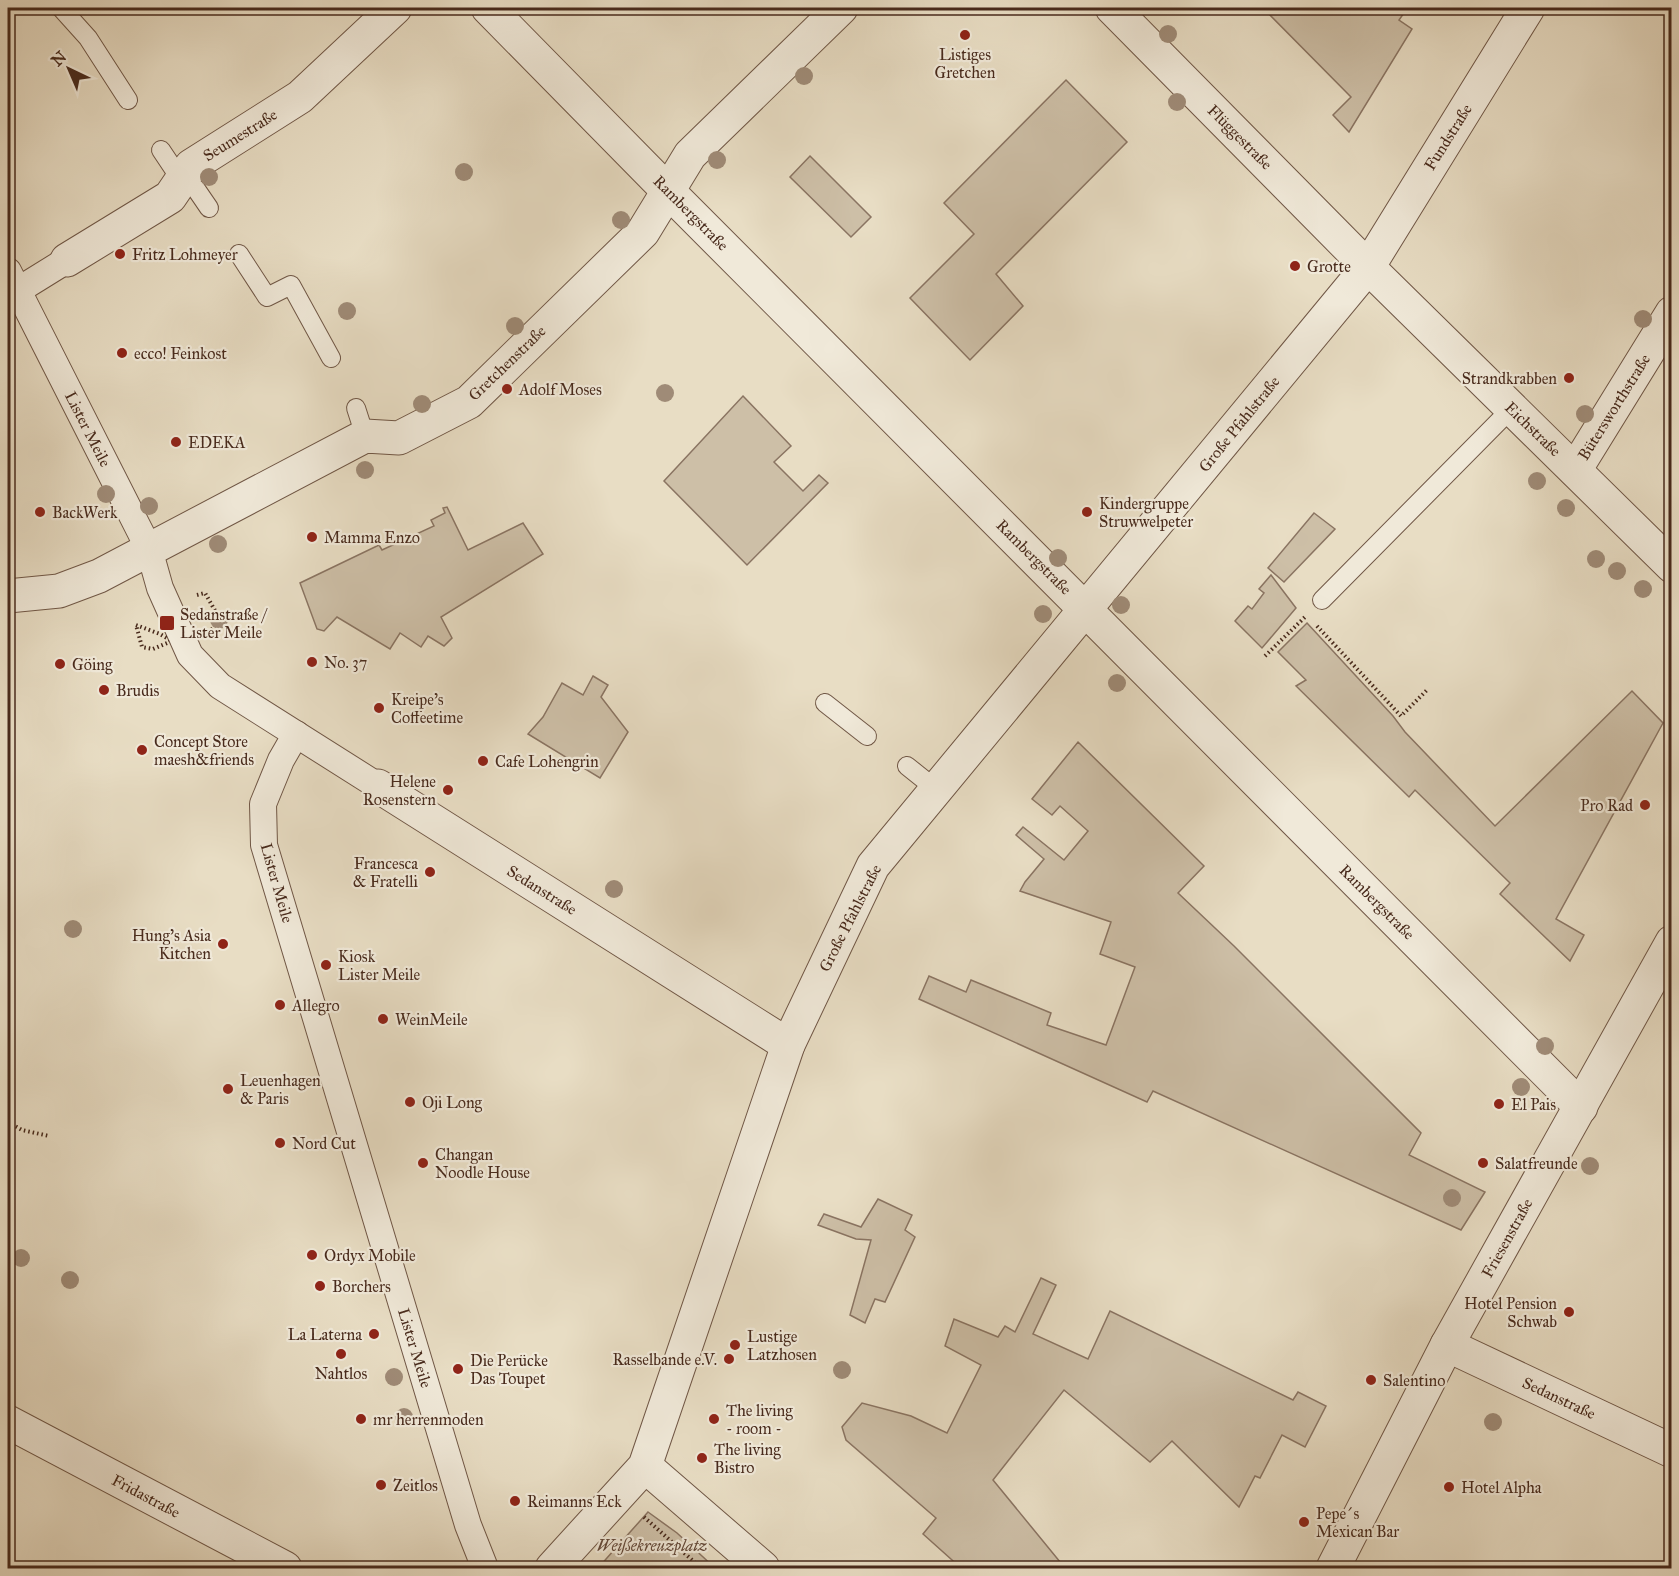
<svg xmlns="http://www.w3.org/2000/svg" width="1679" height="1576" viewBox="0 0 1679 1576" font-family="'IM FELL Great Primer',serif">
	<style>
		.green { fill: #cdbfa7; stroke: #8a7462; stroke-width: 1.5 }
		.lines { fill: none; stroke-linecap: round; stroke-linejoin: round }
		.service-casing { stroke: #705746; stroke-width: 20 }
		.pedestrian-casing { stroke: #705746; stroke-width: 28 }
		.minor-casing { stroke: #705746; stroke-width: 35 }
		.path { stroke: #482a1c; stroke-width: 4; stroke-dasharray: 1.5 3; stroke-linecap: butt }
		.service { stroke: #f0e9d9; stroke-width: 18 }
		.pedestrian { stroke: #f0e9d9; stroke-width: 26 }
		.minor { stroke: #f0e9d9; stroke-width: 33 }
		.tree { fill: #9f8b77 }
		.poi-dot { fill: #8f2418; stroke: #f0e9d9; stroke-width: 2 }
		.labels { text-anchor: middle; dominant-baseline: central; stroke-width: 4.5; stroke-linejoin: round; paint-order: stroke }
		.poi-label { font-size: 16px; fill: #482a1c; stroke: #f0e9d9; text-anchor: start }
		.street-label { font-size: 16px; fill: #482a1c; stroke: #f0e9d9 }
		.park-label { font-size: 16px; font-style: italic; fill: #634838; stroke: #f0e9d9 }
	</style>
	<rect width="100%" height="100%" fill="#e8ddc4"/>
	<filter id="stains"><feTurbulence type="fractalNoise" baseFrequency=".00333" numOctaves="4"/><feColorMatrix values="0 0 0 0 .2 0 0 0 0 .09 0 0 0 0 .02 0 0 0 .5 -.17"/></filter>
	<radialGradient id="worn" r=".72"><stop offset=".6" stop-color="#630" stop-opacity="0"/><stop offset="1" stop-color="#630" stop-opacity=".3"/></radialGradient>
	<!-- green -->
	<g class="green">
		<polygon points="1263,8 1404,8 1406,10 1399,20 1412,29 1349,132 1333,115 1351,97"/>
		<polygon points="1066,80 1127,142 996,274 1023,306 970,360 910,298 974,234 944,203"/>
		<polygon points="810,156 871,217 851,237 790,177"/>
		<polygon points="743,396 791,446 774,462 803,491 819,475 828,483 747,565 664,481"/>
		<polygon points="447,507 468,550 523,523 543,554 441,617 452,638 444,646 428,636 421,647 400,633 390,649 337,617 324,631 317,629 300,583 379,545 382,550 434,526 431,520 445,513 443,508"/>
		<polygon points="1314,513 1335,529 1284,582 1268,568"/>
		<polygon points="1271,575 1296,608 1262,648 1235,621 1248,606 1252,609 1264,593 1259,589"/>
		<polygon points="1307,623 1393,716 1405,732 1495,826 1632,691 1663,723 1556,919 1584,935 1570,961 1500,894 1510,883 1415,790 1409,797 1296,686 1306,680 1278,652"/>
		<polygon points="593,676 608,685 601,697 628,732 600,778 528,734 543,717 562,683 583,695"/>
		<polygon points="1078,742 1204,866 1178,893 1234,946 1421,1133 1409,1155 1485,1192 1461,1230 1153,1091 1147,1102 919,999 929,976 966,992 971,980 1051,1013 1047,1025 1106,1045 1135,967 1100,954 1111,922 1020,891 1025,882 1044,859 1016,835 1023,827 1064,860 1088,831 1060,806 1052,815 1032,799"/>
		<polygon points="878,1199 912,1215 905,1230 915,1237 885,1302 875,1299 865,1323 850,1315 871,1240 856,1239 818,1225 824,1214 861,1227"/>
		<polygon points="1041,1278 1056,1285 1033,1334 1088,1359 1110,1311 1293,1400 1298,1392 1326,1406 1305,1447 1282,1435 1260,1478 1255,1476 1239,1507 1172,1441 1150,1462 1064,1390 993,1480 1065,1568 961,1568 923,1534 936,1518 846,1440 842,1427 862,1403 911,1416 947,1433 981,1365 945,1346 954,1319 998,1337 1005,1326 1015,1332"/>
		<polygon points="648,1512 677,1533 715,1568 598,1568"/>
	</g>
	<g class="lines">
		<!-- service casing -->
		<g class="service-casing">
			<g id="service">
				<polyline points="61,8 88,38 128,100"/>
				<polyline points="161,150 181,180 196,189 209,208"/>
				<polyline points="239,254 267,297 291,285 331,358"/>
				<polyline points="356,408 365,436"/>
				<polyline points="1322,600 1512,408"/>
				<polyline points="825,703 867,736"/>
				<polyline points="907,766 937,790"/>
			</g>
		</g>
		<!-- pedestrian casing -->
		<g class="pedestrian-casing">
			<g id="pedestrian">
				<polyline points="8,271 149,549 160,588 190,655 220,686 378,786"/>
				<polyline points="17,291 67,260"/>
				<polyline points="296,734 281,760 263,804 264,845 468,1525 485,1568"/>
			</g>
		</g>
		<!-- minor casing -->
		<g class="minor-casing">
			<g id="minor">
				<polyline points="488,8 669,192 1581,1107"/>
				<polyline points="1112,8 1368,267 1672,566"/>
				<polyline points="67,260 170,197 191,166 300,97 395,8"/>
				<polyline points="1575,470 1672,313"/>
				<polyline points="8,596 59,591 99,576 365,436 399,438 469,402 643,232 690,155 841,8"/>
				<polyline points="378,786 788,1045"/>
				<polyline points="1447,1345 1672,1451"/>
				<polyline points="8,1422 285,1568"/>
				<polyline points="645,1466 763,1568"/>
				<polyline points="552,1568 645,1466 788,1045 873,866 1368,267 1528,8"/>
				<polyline points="1333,1568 1447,1345 1672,942"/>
			</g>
		</g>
		<!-- path -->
		<g class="path">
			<polyline points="197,595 205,593 217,614 218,624 210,631"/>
			<polygon points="136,625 160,634 172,641 153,649 142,647"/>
			<polyline points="1317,626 1401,716 1428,689"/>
			<polyline points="1265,656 1305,617"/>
			<polyline points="8,1122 22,1130 49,1136"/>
			<polyline points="644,1517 701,1568"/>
		</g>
		<!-- service -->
		<use href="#service" class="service"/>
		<!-- pedestrian -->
		<use href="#pedestrian" class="pedestrian"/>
		<!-- minor -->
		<use href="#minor" class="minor"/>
	</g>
	<!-- trees -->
	<g class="tree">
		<circle cx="1168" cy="34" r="9"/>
		<circle cx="804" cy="76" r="9"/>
		<circle cx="1177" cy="102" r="9"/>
		<circle cx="717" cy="160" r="9"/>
		<circle cx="464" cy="172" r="9"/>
		<circle cx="209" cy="177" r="9"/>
		<circle cx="621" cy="220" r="9"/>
		<circle cx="347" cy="311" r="9"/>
		<circle cx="1643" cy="319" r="9"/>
		<circle cx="515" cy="326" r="9"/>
		<circle cx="665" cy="393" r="9"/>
		<circle cx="422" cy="404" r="9"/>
		<circle cx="1585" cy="414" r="9"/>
		<circle cx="365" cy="470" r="9"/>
		<circle cx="1537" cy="481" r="9"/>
		<circle cx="106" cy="494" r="9"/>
		<circle cx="149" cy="506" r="9"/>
		<circle cx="1566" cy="508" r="9"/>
		<circle cx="218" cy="544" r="9"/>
		<circle cx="1058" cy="558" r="9"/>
		<circle cx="1596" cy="559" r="9"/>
		<circle cx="1617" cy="571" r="9"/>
		<circle cx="1643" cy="589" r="9"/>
		<circle cx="1121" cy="605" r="9"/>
		<circle cx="1043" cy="614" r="9"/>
		<circle cx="219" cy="620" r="9"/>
		<circle cx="1117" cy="683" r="9"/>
		<circle cx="614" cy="889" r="9"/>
		<circle cx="73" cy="929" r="9"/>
		<circle cx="1545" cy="1046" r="9"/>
		<circle cx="1521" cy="1087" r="9"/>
		<circle cx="1590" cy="1166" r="9"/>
		<circle cx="1452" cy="1198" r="9"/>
		<circle cx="21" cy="1258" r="9"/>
		<circle cx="70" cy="1280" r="9"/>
		<circle cx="842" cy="1370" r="9"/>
		<circle cx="394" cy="1377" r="9"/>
		<circle cx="404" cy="1417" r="9"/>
		<circle cx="1493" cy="1422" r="9"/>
	</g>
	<!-- markers -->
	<g class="poi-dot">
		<circle cx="965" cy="35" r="6"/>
		<circle cx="120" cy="254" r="6"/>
		<circle cx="1295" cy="266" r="6"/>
		<circle cx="122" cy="353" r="6"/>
		<circle cx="1569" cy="378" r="6"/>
		<circle cx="507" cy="389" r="6"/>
		<circle cx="176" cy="442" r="6"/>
		<circle cx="40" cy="512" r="6"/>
		<circle cx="1087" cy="512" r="6"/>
		<circle cx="312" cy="537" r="6"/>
		<rect x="159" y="615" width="16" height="16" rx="3"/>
		<circle cx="312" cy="662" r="6"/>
		<circle cx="60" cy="664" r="6"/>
		<circle cx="104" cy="690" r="6"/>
		<circle cx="379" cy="708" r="6"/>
		<circle cx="142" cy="750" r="6"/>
		<circle cx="483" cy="761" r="6"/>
		<circle cx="448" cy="790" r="6"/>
		<circle cx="1645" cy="805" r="6"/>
		<circle cx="430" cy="872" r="6"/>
		<circle cx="223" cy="944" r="6"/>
		<circle cx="326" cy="965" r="6"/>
		<circle cx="280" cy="1005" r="6"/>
		<circle cx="383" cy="1019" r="6"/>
		<circle cx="228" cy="1089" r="6"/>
		<circle cx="410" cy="1102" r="6"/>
		<circle cx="1499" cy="1104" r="6"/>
		<circle cx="280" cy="1143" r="6"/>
		<circle cx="423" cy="1163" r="6"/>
		<circle cx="1483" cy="1163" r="6"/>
		<circle cx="312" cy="1255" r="6"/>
		<circle cx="320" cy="1286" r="6"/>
		<circle cx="1569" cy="1312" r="6"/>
		<circle cx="374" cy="1334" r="6"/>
		<circle cx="735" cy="1345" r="6"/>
		<circle cx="341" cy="1354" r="6"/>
		<circle cx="729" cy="1359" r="6"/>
		<circle cx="458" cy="1369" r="6"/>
		<circle cx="1371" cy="1380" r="6"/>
		<circle cx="361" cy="1419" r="6"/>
		<circle cx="714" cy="1419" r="6"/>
		<circle cx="702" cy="1458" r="6"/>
		<circle cx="381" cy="1485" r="6"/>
		<circle cx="1449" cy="1487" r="6"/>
		<circle cx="515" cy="1501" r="6"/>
		<circle cx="1304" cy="1522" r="6"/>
	</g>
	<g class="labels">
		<!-- poi labels -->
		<g class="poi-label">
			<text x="965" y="54" text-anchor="middle">Listiges<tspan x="965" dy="18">Gretchen</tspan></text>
			<text x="132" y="254">Fritz Lohmeyer</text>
			<text x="1307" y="266">Grotte</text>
			<text x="134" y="353">ecco! Feinkost</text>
			<text x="1557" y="378" text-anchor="end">Strandkrabben</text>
			<text x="519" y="389">Adolf Moses</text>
			<text x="188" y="442">EDEKA</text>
			<text x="1099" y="503">Kindergruppe<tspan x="1099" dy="18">Struwwelpeter</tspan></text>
			<text x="52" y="512">BackWerk</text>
			<text x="324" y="537">Mamma Enzo</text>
			<text x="180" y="614">Sedanstraße /<tspan x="180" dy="18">Lister Meile</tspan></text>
			<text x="324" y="662">No. 37</text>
			<text x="72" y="664">Göing</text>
			<text x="116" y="690">Brudis</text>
			<text x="391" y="699">Kreipe's<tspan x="391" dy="18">Coffeetime</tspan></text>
			<text x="154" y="741">Concept Store<tspan x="154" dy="18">maesh&amp;friends</tspan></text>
			<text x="495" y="761">Cafe Lohengrin</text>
			<text x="436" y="781" text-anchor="end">Helene<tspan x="436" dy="18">Rosenstern</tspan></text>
			<text x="1633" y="805" text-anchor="end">Pro Rad</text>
			<text x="418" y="863" text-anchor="end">Francesca<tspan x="418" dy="18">&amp; Fratelli</tspan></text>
			<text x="211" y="935" text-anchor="end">Hung's Asia<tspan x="211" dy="18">Kitchen</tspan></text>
			<text x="338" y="956">Kiosk<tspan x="338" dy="18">Lister Meile</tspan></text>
			<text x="292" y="1005">Allegro</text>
			<text x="395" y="1019">WeinMeile</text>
			<text x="240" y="1080">Leuenhagen<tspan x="240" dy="18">&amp; Paris</tspan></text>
			<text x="422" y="1102">Oji Long</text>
			<text x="1511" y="1104">El Pais</text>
			<text x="292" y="1143">Nord Cut</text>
			<text x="435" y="1154">Changan<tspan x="435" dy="18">Noodle House</tspan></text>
			<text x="1495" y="1163">Salatfreunde</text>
			<text x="324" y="1255">Ordyx Mobile</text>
			<text x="332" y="1286">Borchers</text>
			<text x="1557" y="1303" text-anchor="end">Hotel Pension<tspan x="1557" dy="18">Schwab</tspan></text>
			<text x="362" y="1334" text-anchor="end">La Laterna</text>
			<text x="747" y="1336">Lustige<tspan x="747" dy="18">Latzhosen</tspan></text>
			<text x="717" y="1359" text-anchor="end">Rasselbande e.V.</text>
			<text x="470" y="1360">Die Perücke<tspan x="470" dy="18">Das Toupet</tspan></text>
			<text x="341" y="1373" text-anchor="middle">Nahtlos</text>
			<text x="1383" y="1380">Salentino</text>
			<text x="726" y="1410">The living<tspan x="726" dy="18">- room -</tspan></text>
			<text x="373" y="1419">mr herrenmoden</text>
			<text x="714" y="1449">The living<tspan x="714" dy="18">Bistro</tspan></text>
			<text x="393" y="1485">Zeitlos</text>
			<text x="1461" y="1487">Hotel Alpha</text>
			<text x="527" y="1501">Reimanns Eck</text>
			<text x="1316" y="1513">Pepe´s<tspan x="1316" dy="18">Mexican Bar</tspan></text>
		</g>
		<!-- street labels -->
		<g class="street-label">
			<text transform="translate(240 135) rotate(-32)">Seumestraße</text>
			<text transform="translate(1240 137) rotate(45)">Flüggestraße</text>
			<text transform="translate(1448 137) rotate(-58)">Fundstraße</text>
			<text transform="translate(691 213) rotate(45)">Rambergstraße</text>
			<text transform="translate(507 363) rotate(-44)">Gretchenstraße</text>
			<text transform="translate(1614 407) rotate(-58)">Bütersworthstraße</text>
			<text transform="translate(1239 424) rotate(-51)">Große Pfahlstraße</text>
			<text transform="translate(88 429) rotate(63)">Lister Meile</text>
			<text transform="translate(1533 429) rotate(44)">Eichstraße</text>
			<text transform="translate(1034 557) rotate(45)">Rambergstraße</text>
			<text transform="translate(277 883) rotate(74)">Lister Meile</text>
			<text transform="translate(542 890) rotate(32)">Sedanstraße</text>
			<text transform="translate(1377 902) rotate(45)">Rambergstraße</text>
			<text transform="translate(850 918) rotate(-63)">Große Pfahlstraße</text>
			<text transform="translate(1507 1238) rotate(-61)">Friesenstraße</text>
			<text transform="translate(415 1348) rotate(73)">Lister Meile</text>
			<text transform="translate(1559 1398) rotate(25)">Sedanstraße</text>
			<text transform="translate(146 1496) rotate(28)">Fridastraße</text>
		</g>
		<!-- park labels -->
		<g class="park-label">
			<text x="652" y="1545">Weißekreuzplatz</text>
		</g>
	</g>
	<!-- margin -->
	<rect width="1679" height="1576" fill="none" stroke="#e8ddc4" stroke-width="30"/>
	<rect x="9" y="9" width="1661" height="1558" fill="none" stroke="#482a1c" stroke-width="3"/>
	<rect x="15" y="15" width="1649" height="1546" fill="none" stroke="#482a1c" stroke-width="1.5"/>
	<!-- north arrow -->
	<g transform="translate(69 69) rotate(316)" stroke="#f0e9d9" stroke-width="4.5" paint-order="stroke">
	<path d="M0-4.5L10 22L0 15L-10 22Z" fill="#482a1c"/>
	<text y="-9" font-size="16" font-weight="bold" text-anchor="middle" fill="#482a1c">N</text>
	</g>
	<rect width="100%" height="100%" filter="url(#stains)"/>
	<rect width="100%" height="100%" fill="url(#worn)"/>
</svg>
